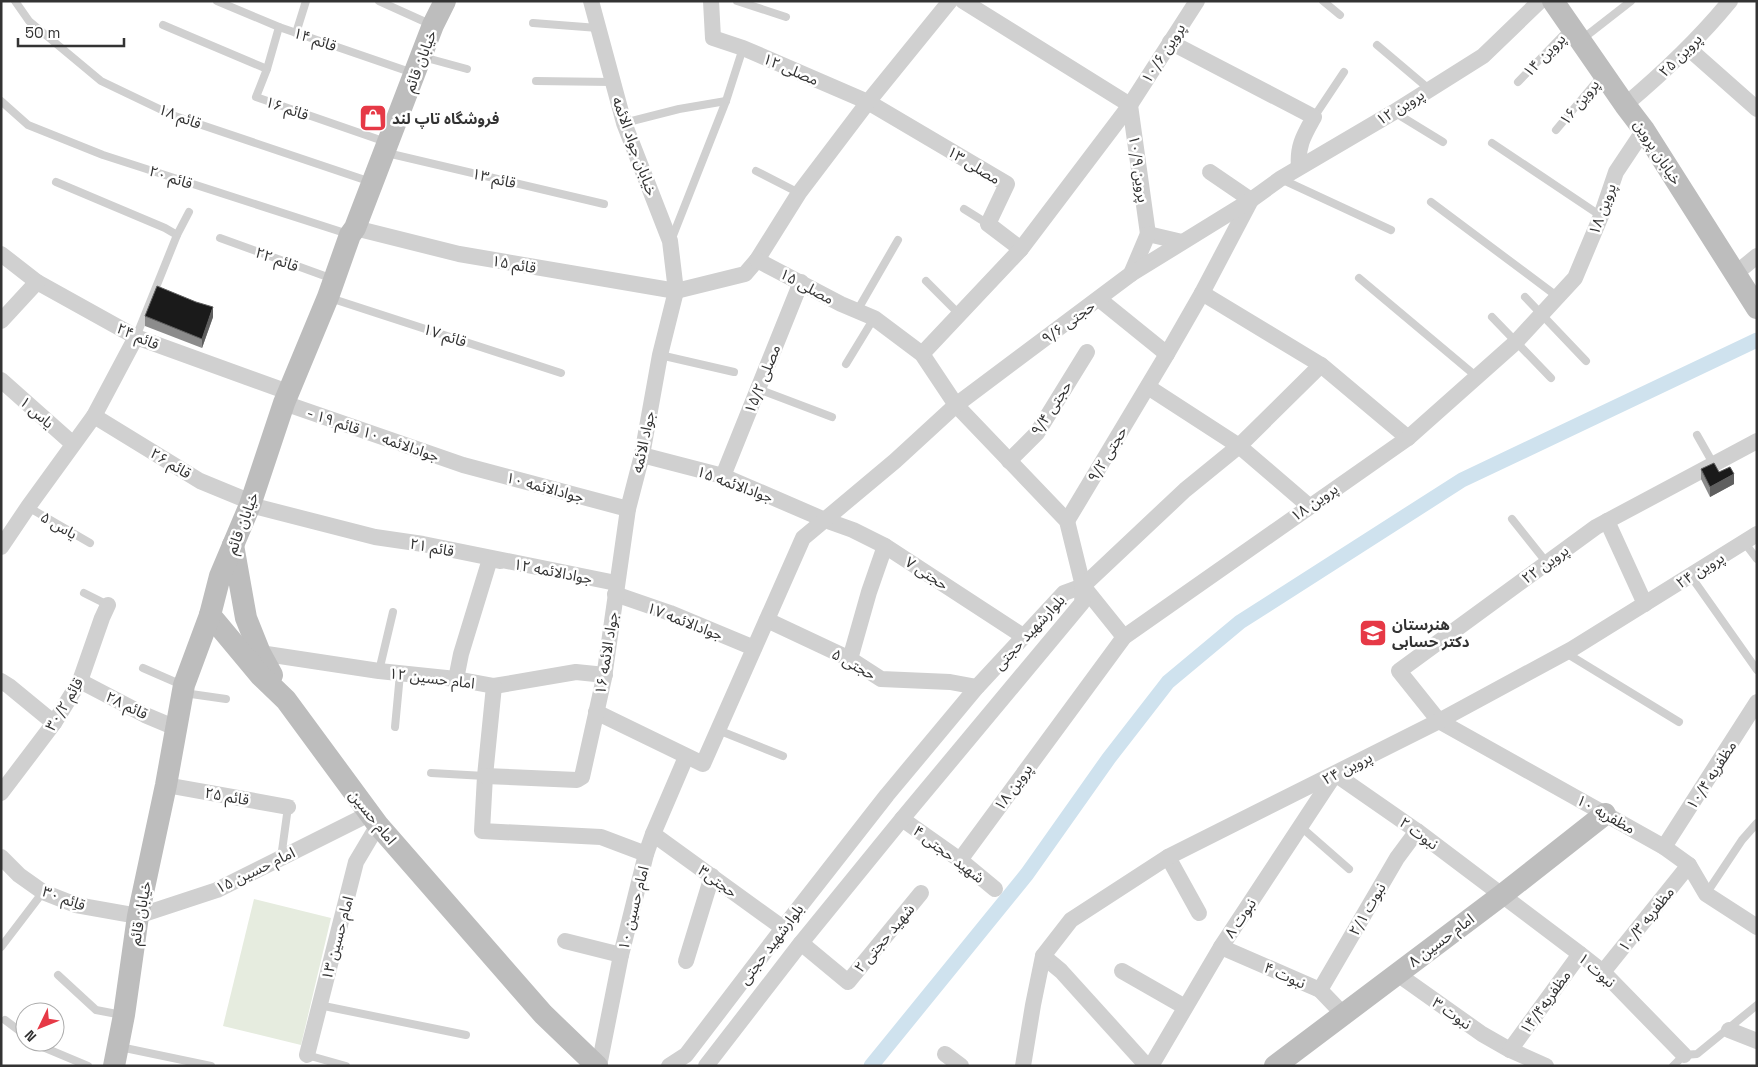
<svg xmlns="http://www.w3.org/2000/svg" width="1758" height="1067" viewBox="0 0 1758 1067" font-family="'Space Grotesk','Noto Sans Arabic',sans-serif">
	<style>
		.green { fill: #e6ecdf }
		.lines { fill: none; stroke-linecap: round; stroke-linejoin: round }
		.canal { stroke: #cfe2ee; stroke-width: 15 }
		.lane { stroke: #d0d0d0; stroke-width: 8 }
		.street { stroke: #d0d0d0; stroke-width: 16 }
		.secondary { stroke: #bdbdbd; stroke-width: 22 }
		.wall { fill: #8c8c8c }
		.shaded-wall { fill: #5f5f5f }
		.building { fill: #1a1a1a; stroke: #5f5f5f }
		.labels { text-anchor: middle; dominant-baseline: central; stroke-width: 5; stroke-linejoin: round; paint-order: stroke }
		.street-label { font-size: 15px; fill: #333; stroke: #fff }
		.poi-label { font-size: 15px; font-weight: bold; fill: #333; stroke: #fff; text-anchor: start }
	</style>
	<rect width="100%" height="100%" fill="#fff"/>
	<!-- green -->
	<polygon class="green" points="254,899 331,918 301,1045 223,1026"/>
	<g class="lines">
		<!-- canal -->
		<polyline class="canal" points="871,1066 1027,874 1109,758 1168,682 1240,622 1462,480 1757,340"/>
		<!-- lane -->
		<g class="lane">
			<polyline points="15,1 29,21 101,81 172,115 371,182"/>
			<polyline points="217,1 279,27 413,73"/>
			<polyline points="379,1 432,25"/>
			<polyline points="737,1 786,17"/>
			<polyline points="1323,1 1340,15"/>
			<polyline points="533,23 598,28"/>
			<polyline points="163,25 267,69"/>
			<polyline points="279,27 267,69 256,97 386,142"/>
			<polyline points="296,33 306,1"/>
			<polyline points="1581,40 1631,1"/>
			<polyline points="1377,45 1429,89"/>
			<polyline points="423,57 467,69"/>
			<polyline points="536,81 612,82"/>
			<polyline points="1518,82 1569,29"/>
			<polyline points="1,101 28,125 103,155 348,234"/>
			<polyline points="1394,112 1443,142"/>
			<polyline points="1314,117 1344,72"/>
			<polyline points="624,123 679,109 726,101"/>
			<polyline points="1556,130 1602,75"/>
			<polyline points="1492,143 1601,216"/>
			<polyline points="387,153 604,204"/>
			<polyline points="756,171 799,193"/>
			<polyline points="1281,179 1391,230"/>
			<polyline points="56,182 165,228 177,235"/>
			<polyline points="1431,202 1558,297"/>
			<polyline points="964,209 988,224"/>
			<polyline points="220,238 333,279"/>
			<polyline points="672,238 726,101 743,48"/>
			<polyline points="1359,278 1477,377"/>
			<polyline points="926,281 960,315"/>
			<polyline points="1525,297 1586,361"/>
			<polyline points="330,298 561,373"/>
			<polyline points="857,311 898,240"/>
			<polyline points="1492,317 1551,378"/>
			<polyline points="136,337 177,235 189,212"/>
			<polyline points="660,355 734,372"/>
			<polyline points="846,364 874,318"/>
			<polyline points="758,389 832,417"/>
			<polyline points="1697,435 1714,465"/>
			<polyline points="28,507 90,543"/>
			<polyline points="1512,519 1547,563"/>
			<polyline points="1744,542 1757,559"/>
			<polyline points="1690,575 1757,670"/>
			<polyline points="84,593 108,605"/>
			<polyline points="1566,653 1679,722"/>
			<polyline points="143,668 182,685"/>
			<polyline points="379,671 393,612"/>
			<polyline points="184,693 226,699"/>
			<polyline points="395,727 400,674"/>
			<polyline points="718,730 783,756"/>
			<polyline points="431,773 485,776"/>
			<polyline points="1301,827 1349,869"/>
			<polyline points="281,858 288,807"/>
			<polyline points="1706,894 1742,840 1757,823"/>
			<polyline points="1,947 43,892"/>
			<polyline points="58,975 96,1010 122,1015"/>
			<polyline points="319,1005 466,1035"/>
			<polyline points="5,1020 25,1035"/>
			<polyline points="34,1042 38,1045 88,1066"/>
			<polyline points="120,1047 211,1066"/>
			<polyline points="307,1055 346,1066"/>
			<polyline points="1673,1066 1684,1055 1697,1054 1757,1005"/>
		</g>
		<!-- street -->
		<g class="street">
			<polyline points="711,1 713,38 743,48 868,102 1007,184 988,224 1021,249"/>
			<polyline points="963,1 1130,105"/>
			<path d="M1170,42L1314,117C1304,135 1297,146 1299,167"/>
			<polyline points="1688,48 1757,109"/>
			<polyline points="1130,105 1148,234"/>
			<path d="M1625,105C1663,73 1699,39 1730,1"/>
			<polyline points="1210,172 1251,200"/>
			<polyline points="355,228 459,254 676,291 745,274 757,260 799,193 868,102 950,1"/>
			<polyline points="1148,234 1182,242"/>
			<polyline points="1,254 37,282 136,337 288,392"/>
			<polyline points="757,260 841,304 874,318 922,354 956,405 1067,521 1083,586 1124,637"/>
			<polyline points="1131,274 1148,234"/>
			<polyline points="1735,274 1757,256"/>
			<polyline points="1202,293 1321,365 1408,438"/>
			<polyline points="1099,299 1167,354"/>
			<polyline points="1,321 37,282"/>
			<polyline points="922,354 1021,249 1130,105 1197,1"/>
			<polyline points="1,380 73,444"/>
			<polyline points="1148,387 1239,446 1309,506"/>
			<polyline points="284,403 463,465 628,509"/>
			<polyline points="94,416 200,481 251,502"/>
			<polyline points="1757,441 1596,527 1399,671 1439,721 1664,847 1689,865 1706,894 1757,927"/>
			<polyline points="642,455 723,476 825,520 853,530 885,546 1023,636"/>
			<polyline points="1009,461 1037,433 1087,352"/>
			<polyline points="723,476 801,282"/>
			<polyline points="250,505 375,537 423,544 616,583"/>
			<polyline points="1067,521 1167,354 1202,293 1251,200"/>
			<polyline points="1607,521 1645,604"/>
			<polyline points="1,547 28,507 94,416 136,337"/>
			<polyline points="615,594 670,613 754,648"/>
			<polyline points="767,620 850,659 881,679 950,682 977,687"/>
			<polyline points="260,653 379,671 456,679 494,686 576,672 605,675"/>
			<polyline points="850,659 869,592 885,546"/>
			<polyline points="456,679 461,654 490,559 500,561"/>
			<polyline points="1,681 9,686 54,723"/>
			<polyline points="80,681 145,715 176,728"/>
			<polyline points="494,686 485,776 482,831 601,837 646,854"/>
			<polyline points="596,712 703,764 803,538 895,461 956,405 1131,274 1251,200 1280,179 1394,112 1483,56 1540,1"/>
			<polyline points="485,776 577,780 582,777 604,678 628,509 642,455 660,355 676,291 670,241 624,123 591,1"/>
			<polyline points="166,785 288,807"/>
			<polyline points="1,793 54,723 80,681 102,618 108,605"/>
			<polyline points="902,819 960,860 995,889"/>
			<polyline points="653,834 783,928"/>
			<polyline points="1664,847 1757,702"/>
			<polyline points="1,857 19,875 43,892 76,905 138,916 217,890 369,814"/>
			<polyline points="1168,857 1199,913"/>
			<polyline points="960,860 1124,637 1408,438 1516,342 1575,278 1601,216 1616,172 1644,130"/>
			<polyline points="565,941 621,955"/>
			<polyline points="801,943 848,982 921,893"/>
			<polyline points="1221,947 1320,990 1343,1014"/>
			<polyline points="1043,956 1061,971 1147,1066"/>
			<polyline points="686,961 712,876"/>
			<polyline points="1122,971 1185,1007"/>
			<polyline points="1603,972 1689,865"/>
			<polyline points="1396,973 1482,1034 1510,1050 1546,1066"/>
			<polyline points="1320,990 1397,858 1417,831"/>
			<polyline points="1729,1030 1757,1041"/>
			<polyline points="1510,1050 1580,954"/>
			<polyline points="945,1054 961,1066"/>
			<polyline points="307,1055 356,862 378,825"/>
			<polyline points="599,1066 621,955 646,854 653,834 686,757"/>
			<polyline points="669,1066 686,1055 783,928 887,795 977,687 1064,593 1083,586 1185,490 1239,446 1321,365"/>
			<polyline points="706,1066 801,943 902,819 1082,603 1083,586"/>
			<polyline points="1023,1066 1033,1005 1043,956 1071,920 1168,857 1439,721 1572,649 1757,534"/>
			<polyline points="1151,1066 1221,947 1335,774 1417,831 1580,954 1603,972 1684,1055"/>
		</g>
		<!-- secondary -->
		<g class="secondary">
			<polyline points="1553,1 1625,105 1644,130 1757,308"/>
			<polyline points="233,545 246,618 260,653 272,675"/>
			<polyline points="210,615 260,675 286,700 378,825 543,1014 597,1066"/>
			<polyline points="114,1066 124,1015 138,916 166,785 184,685 210,615 220,576 250,505 284,403 328,297 350,235 355,228 433,25 445,1"/>
			<polyline points="1275,1066 1502,895 1605,814"/>
		</g>
	</g>
	<!-- wall -->
	<g class="wall">
		<polygon points="145,316 213,317 202,348 145,326"/>
		<polygon points="1701,469 1734,484 1710,497 1701,479"/>
	</g>
	<!-- shaded-wall -->
	<g class="shaded-wall">
		<polygon points="213,307 213,317 202,348 202,339"/>
		<polygon points="1734,474 1734,484 1710,497 1710,487"/>
	</g>
	<!-- building -->
	<g class="building">
		<polygon points="157,286 196,302 213,307 202,339 145,316"/>
		<polygon points="1714,463 1719,472 1730,467 1734,474 1710,487 1701,469"/>
	</g>
	<!-- icons -->
	<defs>
		<g id="shop-square" transform="scale(1.4375)"><rect x="-9" y="-9" width="18" height="18" rx="4" fill="#e63946" stroke="#fff"/><path d="M-5-2.5h2.3a2.7 3.5 0 0 1 5.4 0H5L5.5 6h-11ZM-1.5-2.5h3a1.5 2.3 0 0 0-3 0Z" fill="#fff"/></g>
		<g id="school-square" transform="scale(1.4375)"><rect x="-9" y="-9" width="18" height="18" rx="4" fill="#e63946" stroke="#fff"/><path d="M0-5L7-2L0 1L-7-2ZM-4 1L0 2.5L4 1V4Q0 6-4 4Z" fill="#fff"/></g>
	</defs>
	<g fill-rule="evenodd">
		<use href="#shop-square" x="373" y="118"/>
		<use href="#school-square" x="1373" y="633"/>
	</g>
	<g class="labels">
		<!-- street labels -->
		<g class="street-label">
			<text transform="translate(315 39) rotate(19)">قائم ۱۴</text>
			<text transform="translate(1163 53) rotate(-57)">پروین ۱۰/۶</text>
			<text transform="translate(1544 55) rotate(-46)">پروین ۱۴</text>
			<text transform="translate(1680 55) rotate(-45)">پروین ۲۵</text>
			<text transform="translate(420 61) rotate(-69)">خیابان قائم</text>
			<text transform="translate(791 69) rotate(23)">مصلی ۱۲</text>
			<text transform="translate(1579 102) rotate(-51)">پروین ۱۶</text>
			<text transform="translate(1400 107) rotate(-32)">پروین ۱۲</text>
			<text transform="translate(287 108) rotate(19)">قائم ۱۶</text>
			<text transform="translate(180 116) rotate(21)">قائم ۱۸</text>
			<text transform="translate(635 146) rotate(70)">خیابان جواد الائمه</text>
			<text transform="translate(1658 152) rotate(57)">خیابان پروین</text>
			<text transform="translate(974 165) rotate(31)">مصلی ۱۳</text>
			<text transform="translate(1139 169) rotate(82)">پروین ۱۰/۹</text>
			<text transform="translate(171 177) rotate(18)">قائم ۲۰</text>
			<text transform="translate(494 178) rotate(13)">قائم ۱۳</text>
			<text transform="translate(1602 209) rotate(-70)">پروین ۱۸</text>
			<text transform="translate(277 259) rotate(20)">قائم ۲۲</text>
			<text transform="translate(514 264) rotate(10)">قائم ۱۵</text>
			<text transform="translate(807 286) rotate(28)">مصلی ۱۵</text>
			<text transform="translate(1068 322) rotate(-36)">حجتی ۹/۶</text>
			<text transform="translate(445 335) rotate(18)">قائم ۱۷</text>
			<text transform="translate(138 336) rotate(24)">قائم ۲۴</text>
			<text transform="translate(762 379) rotate(-68)">مصلی ۱۵/۲</text>
			<text transform="translate(1051 408) rotate(-57)">حجتی ۹/۴</text>
			<text transform="translate(37 412) rotate(41)">یاس ۱</text>
			<text transform="translate(373 434) rotate(19)">- جوادالائمه ۱۰ قائم ۱۹</text>
			<text transform="translate(643 442) rotate(-78)">جواد الائمه</text>
			<text transform="translate(1107 454) rotate(-59)">حجتی ۹/۲</text>
			<text transform="translate(171 463) rotate(31)">قائم ۲۶</text>
			<text transform="translate(735 484) rotate(20)">جوادالائمه ۱۵</text>
			<text transform="translate(545 487) rotate(15)">جوادالائمه ۱۰</text>
			<text transform="translate(1314 502) rotate(-35)">پروین ۱۸</text>
			<text transform="translate(242 523) rotate(-69)">خیابان قائم</text>
			<text transform="translate(59 525) rotate(30)">یاس ۵</text>
			<text transform="translate(432 547) rotate(11)">قائم ۲۱</text>
			<text transform="translate(1545 564) rotate(-36)">پروین ۲۲</text>
			<text transform="translate(1700 570) rotate(-32)">پروین ۲۴</text>
			<text transform="translate(553 571) rotate(11)">جوادالائمه ۱۲</text>
			<text transform="translate(927 573) rotate(33)">حجتی ۷</text>
			<text transform="translate(685 621) rotate(21)">جوادالائمه ۱۷</text>
			<text transform="translate(1029 632) rotate(-47)">بلوارشهید حجتی</text>
			<text transform="translate(606 653) rotate(-81)">جواد الائمه ۱۶</text>
			<text transform="translate(854 664) rotate(29)">حجتی ۵</text>
			<text transform="translate(432 678) rotate(7)">امام حسین ۱۲</text>
			<text transform="translate(64 704) rotate(-59)">قاِئم ۳۰/۲</text>
			<text transform="translate(127 705) rotate(26)">قائم ۲۸</text>
			<text transform="translate(1347 768) rotate(-27)">پروین ۲۴</text>
			<text transform="translate(1711 775) rotate(-57)">مظفریه ۱۰/۴</text>
			<text transform="translate(1013 787) rotate(-54)">پروین ۱۸</text>
			<text transform="translate(227 796) rotate(10)">قائم ۲۵</text>
			<text transform="translate(1606 814) rotate(29)">مظفریه ۱۰</text>
			<text transform="translate(373 817) rotate(51)">امام حسین</text>
			<text transform="translate(1419 833) rotate(36)">نبوت ۲</text>
			<text transform="translate(949 854) rotate(37)">شهید حجتی ۴</text>
			<text transform="translate(255 870) rotate(-26)">امام حسین ۱۵</text>
			<text transform="translate(718 881) rotate(36)">حجتی۳</text>
			<text transform="translate(64 898) rotate(20)">قاِئم ۳۰</text>
			<text transform="translate(633 908) rotate(-76)">۱۰ امام حسین</text>
			<text transform="translate(1367 909) rotate(-60)">نبوت ۲/۱</text>
			<text transform="translate(140 913) rotate(-80)">خیابان قائم</text>
			<text transform="translate(1240 918) rotate(-56)">نبوت ۸</text>
			<text transform="translate(1646 919) rotate(-51)">مظفریه ۱۰/۳</text>
			<text transform="translate(337 938) rotate(-75)">امام حسین ۱۳</text>
			<text transform="translate(884 938) rotate(-50)">شهید حجتی ۲</text>
			<text transform="translate(1441 940) rotate(-37)">امام حسین ۸</text>
			<text transform="translate(771 944) rotate(-53)">بلوارشهید حجتی</text>
			<text transform="translate(1597 970) rotate(41)">نبوت ۱</text>
			<text transform="translate(1285 975) rotate(24)">نبوت ۴</text>
			<text transform="translate(1545 1002) rotate(-54)">مظفریه۱۴/۴</text>
			<text transform="translate(1452 1013) rotate(35)">نبوت ۳</text>
		</g>
		<!-- poi labels -->
		<g class="poi-label">
			<text x="392" y="118">فروشگاه تاپ لند</text>
			<text x="1392" y="624">هنرستان<tspan x="1392" dy="17">دکتر حسابی</tspan></text>
		</g>
	</g>
	<!-- border -->
	<rect width="1758" height="1067" fill="none" stroke="#333333" stroke-width="5"/>
	<!-- north arrow -->
	<g transform="translate(40 1027) rotate(227)"><circle r="24" fill="#ffffff" stroke="#adadad"/>
	<path d="M0-4L9 19L0 12L-9 19Z" fill="#e63946"/>
	<text y="-8" font-size="14" font-weight="bold" text-anchor="middle" fill="#333333">N</text>
	</g>
	<!-- scale -->
	<path d="M18 38v8h106v-8" fill="none" stroke="#333333" stroke-width="2.5"/>
	<text x="25" y="38" font-size="15" fill="#333333" stroke="#ffffff" stroke-width="4" paint-order="stroke">50 m</text>
</svg>
